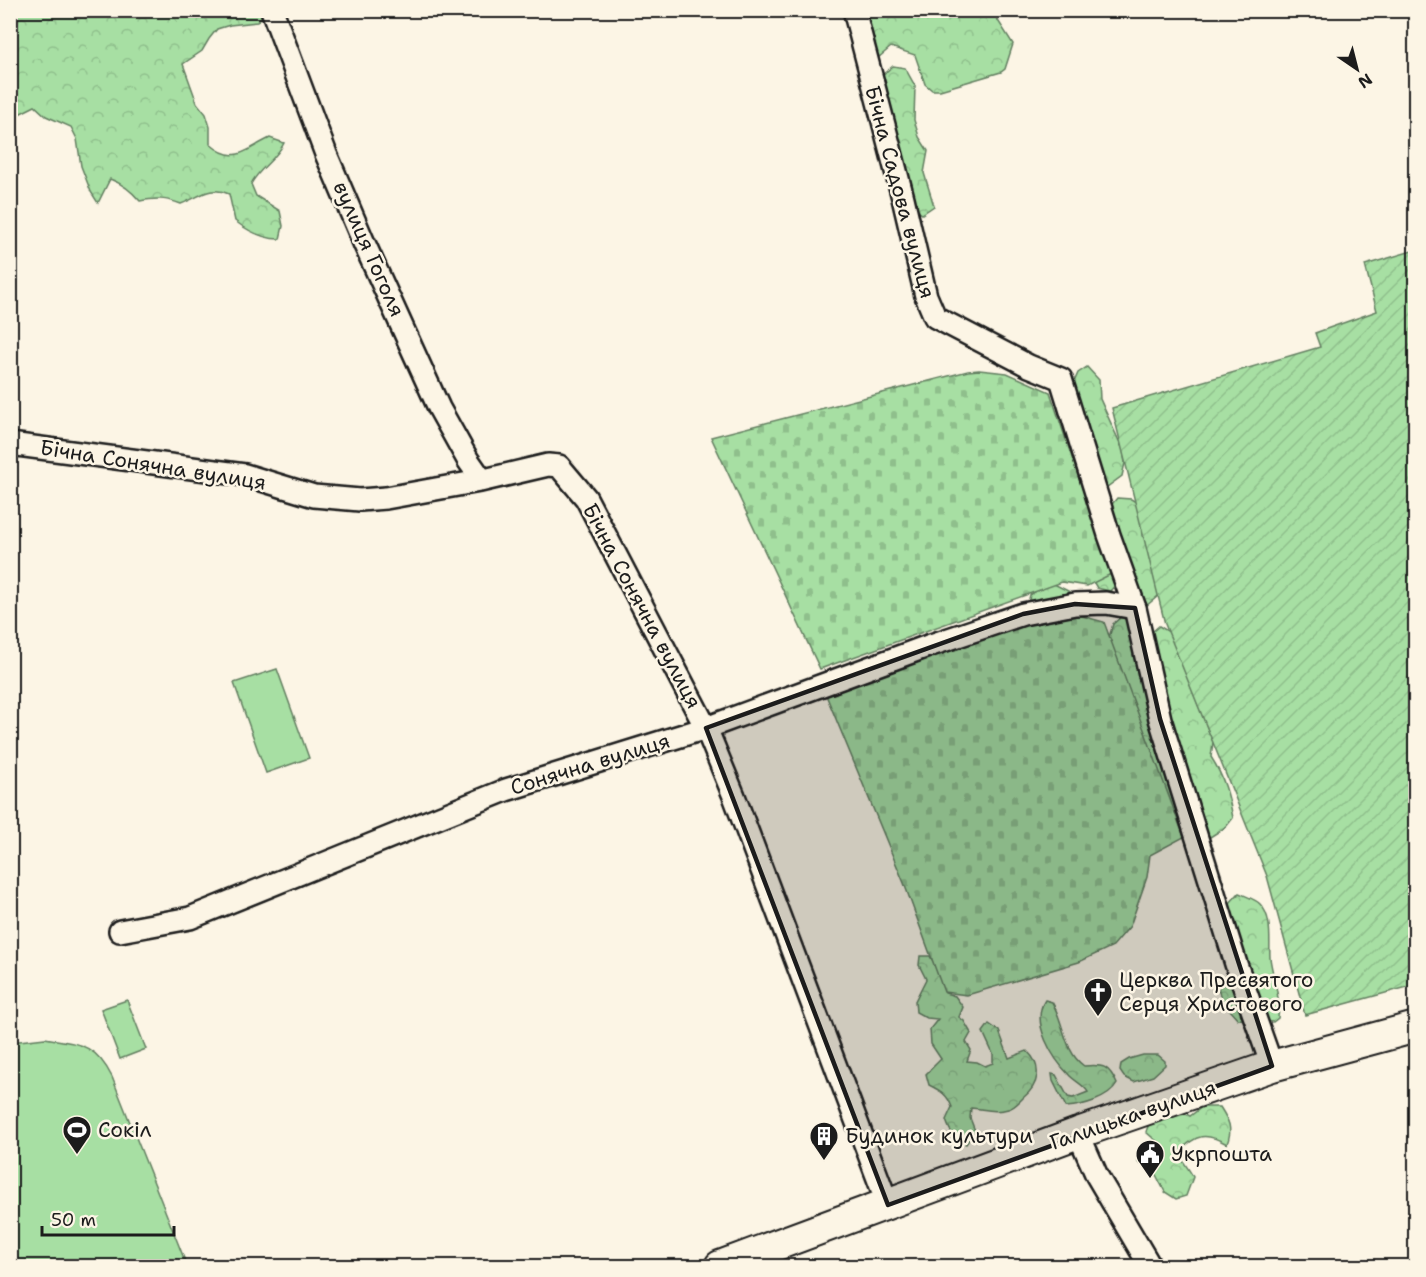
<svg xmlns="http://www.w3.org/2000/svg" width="1426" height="1277" viewBox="0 0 1426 1277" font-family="'Shantell Sans',sans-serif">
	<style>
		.green { fill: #a7dfa3; stroke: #627e60; stroke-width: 1.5 }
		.forest { fill: url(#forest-crowns); stroke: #627e60; stroke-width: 1.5 }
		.cemetery { fill: url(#cemetery-stones); stroke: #627e60; stroke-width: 1.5 }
		.garden { fill: url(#garden-furrows); stroke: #627e60; stroke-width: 1.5 }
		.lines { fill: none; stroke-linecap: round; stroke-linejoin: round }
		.street-casing { stroke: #1c1c1c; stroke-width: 26 }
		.secondary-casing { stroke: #1c1c1c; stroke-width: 34 }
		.street { stroke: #fcf5e5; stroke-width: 21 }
		.secondary { stroke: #fcf5e5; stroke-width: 30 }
		.marked { fill: #1c1c1c; fill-opacity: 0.2; stroke: #1c1c1c; stroke-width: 4.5; stroke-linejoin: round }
		.labels { text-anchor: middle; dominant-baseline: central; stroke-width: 5; stroke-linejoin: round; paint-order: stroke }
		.street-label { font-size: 21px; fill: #1c1c1c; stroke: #fcf5e5 }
		.poi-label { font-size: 21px; fill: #1c1c1c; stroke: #fcf5e5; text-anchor: start }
	</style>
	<defs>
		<pattern id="forest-crowns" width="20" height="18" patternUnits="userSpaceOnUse" patternTransform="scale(1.5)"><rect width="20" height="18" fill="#a7dfa3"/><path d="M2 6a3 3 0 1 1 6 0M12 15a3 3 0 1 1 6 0" fill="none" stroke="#8fbf8c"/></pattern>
		<pattern id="cemetery-stones" width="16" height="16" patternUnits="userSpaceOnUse" patternTransform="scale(1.5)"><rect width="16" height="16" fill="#a7dfa3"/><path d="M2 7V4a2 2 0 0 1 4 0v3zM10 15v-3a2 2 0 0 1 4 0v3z" fill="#8fbf8c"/></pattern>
		<pattern id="garden-furrows" width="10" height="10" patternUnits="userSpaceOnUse" patternTransform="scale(1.5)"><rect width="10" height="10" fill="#a7dfa3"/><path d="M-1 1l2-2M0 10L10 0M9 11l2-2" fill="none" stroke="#8fbf8c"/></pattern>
	</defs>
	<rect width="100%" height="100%" fill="#fcf5e5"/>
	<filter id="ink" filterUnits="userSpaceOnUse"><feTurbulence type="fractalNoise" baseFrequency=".0167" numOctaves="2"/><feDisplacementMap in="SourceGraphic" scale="12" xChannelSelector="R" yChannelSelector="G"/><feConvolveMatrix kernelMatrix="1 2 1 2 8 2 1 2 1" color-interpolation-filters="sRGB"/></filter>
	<g filter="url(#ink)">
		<!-- green -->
		<g class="green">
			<polygon points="277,669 309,758 266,773 234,683"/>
			<polygon points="127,1000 146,1049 120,1059 101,1009"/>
			<path d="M45,1038C79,1044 95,1043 112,1077L187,1266H11V1042Z"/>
		</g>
		<!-- forest -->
		<g class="forest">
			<path d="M10,11H266L257,22L230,25L217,29L209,39L202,51L183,64L197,103L206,114L210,127V144C235,166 246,149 270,138L284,143C276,160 260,167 251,184L256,196L280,211L283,226L280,239C263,239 248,231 235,221L229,194C209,185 200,197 181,204C166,198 156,198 140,201C131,190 123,184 110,179L98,203L91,192L81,166L77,139L71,127L46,116L35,106L11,118Z"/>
			<polygon points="865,11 992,11 1013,44 1005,69 1001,72 940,90 932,90 925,84 915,55 891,47 878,58"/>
			<polygon points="893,66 905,68 915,86 914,120 919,137 928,151 924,173 934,206 922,214 915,209 898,135 878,90 880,77"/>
			<polygon points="1087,367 1099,380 1100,399 1123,450 1125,463 1122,476 1107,487 1092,474 1071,389 1078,373"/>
			<polygon points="1117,498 1131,499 1139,504 1142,536 1156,548 1163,592 1146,606 1138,605 1116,548 1122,536 1104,518 1104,514"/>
			<polygon points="1093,544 1113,553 1122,578 1110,591 1097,588 1085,568"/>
			<polygon points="1050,582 1070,592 1070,599 1028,603 1030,595"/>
			<path d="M1127,612L1153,631L1159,626L1169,632L1213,742L1211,757C1224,777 1229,796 1233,818L1226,827L1210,837L1205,834L1191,842L1171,813L1108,641L1113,624Z"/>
			<path d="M1239,893C1245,896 1255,899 1260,904C1273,917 1269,942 1270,958C1273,979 1281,997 1278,1018L1273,1022L1238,1019L1221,1000L1218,987L1232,978L1228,905Z"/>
			<path d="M920,956H930L945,981V993L955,996L963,1007L959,1017L964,1021L971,1033L966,1042L971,1050L967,1061L977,1062L985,1066L993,1063V1054L983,1032L989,1024L999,1031L1009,1058L1027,1051C1043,1066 1039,1085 1023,1098C1019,1102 1014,1108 1008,1109C996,1113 984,1109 971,1108L970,1118L975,1131L966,1144C954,1139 950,1132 946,1120L952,1107C947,1094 941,1091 929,1085L926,1074L941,1059L931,1044L930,1029L938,1019L927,1018L916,1012L915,1001L926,979L919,965Z"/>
			<path d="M1045,1000L1052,1002C1064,1022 1064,1052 1084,1066C1102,1064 1109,1065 1117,1084C1109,1099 1082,1106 1066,1107L1053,1081L1052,1074L1056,1075L1068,1097L1073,1098L1088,1092C1084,1085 1076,1082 1070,1076C1053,1059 1030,1023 1045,1000Z"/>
			<polygon points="1143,1055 1158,1055 1165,1061 1165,1065 1153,1076 1134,1082 1124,1077 1120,1071 1121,1064 1129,1059"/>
			<path d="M1202,1107H1220C1229,1121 1233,1128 1227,1144C1206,1132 1196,1134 1179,1152C1181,1161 1189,1168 1193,1177L1186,1196L1176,1199L1165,1192L1154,1171L1138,1162L1140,1153L1155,1155L1161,1145L1146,1132L1150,1120L1180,1111L1190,1116Z"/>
		</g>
		<!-- cemetery -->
		<g class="cemetery">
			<polygon points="979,370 1007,373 1050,392 1111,574 1087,586 1062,582 820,669 711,437 968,371"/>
			<polygon points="1058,614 1082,616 1104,622 1184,837 1150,855 1147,877 1130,926 1113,946 1079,962 967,995 944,992 904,883 826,695 1025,623"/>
		</g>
		<!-- garden -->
		<polygon class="garden" points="1412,251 1416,253 1415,985 1305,1015 1267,876 1165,624 1112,408 1320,347 1315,333 1377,311 1365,265"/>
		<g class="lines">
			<!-- street casing -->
			<g class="street-casing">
				<g id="street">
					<polyline points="272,10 326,154 364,243 439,408 468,460 482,480"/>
					<polyline points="854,10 903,198 926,296 935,317 1029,366 1061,379 1109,535 1135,608 1160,719 1236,964 1272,1066"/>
					<polyline points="10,444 245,475 314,496 360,500 386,498 480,481 548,465 559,466 586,498 706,728 734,796 888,1205"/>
					<polyline points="120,931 190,918 506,790 706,728 928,646 1023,614 1075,604 1106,603 1135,608"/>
					<polyline points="1078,1133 1097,1176 1150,1266"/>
				</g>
			</g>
			<!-- secondary casing -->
			<g class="secondary-casing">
				<polyline id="secondary" points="720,1266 1078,1133 1272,1066 1416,1027"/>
			</g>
			<!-- street -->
			<use href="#street" class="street"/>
			<!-- secondary -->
			<use href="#secondary" class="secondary"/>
		</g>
	</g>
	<!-- marked area -->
	<path class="marked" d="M1075,604L1135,608L1160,719L1272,1066L888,1205L706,728L1023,614Z"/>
	<!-- icons -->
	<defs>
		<g id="church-pin" transform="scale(1.5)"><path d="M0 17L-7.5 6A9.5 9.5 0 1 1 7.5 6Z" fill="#1c1c1c" stroke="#fcf5e5"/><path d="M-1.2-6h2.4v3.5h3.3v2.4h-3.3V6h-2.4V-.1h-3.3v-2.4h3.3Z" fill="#fff"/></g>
		<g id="stadium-pin" transform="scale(1.5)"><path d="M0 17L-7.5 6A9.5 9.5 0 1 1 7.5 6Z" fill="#1c1c1c" stroke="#fcf5e5"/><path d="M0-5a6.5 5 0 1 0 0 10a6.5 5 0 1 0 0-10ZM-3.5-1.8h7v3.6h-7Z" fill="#fff"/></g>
		<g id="building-pin" transform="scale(1.5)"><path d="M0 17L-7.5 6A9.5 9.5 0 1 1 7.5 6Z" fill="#1c1c1c" stroke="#fcf5e5"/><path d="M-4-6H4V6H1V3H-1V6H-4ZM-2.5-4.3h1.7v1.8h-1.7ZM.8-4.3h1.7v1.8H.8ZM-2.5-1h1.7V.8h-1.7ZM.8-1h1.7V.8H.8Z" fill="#fff"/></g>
		<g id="civic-pin" transform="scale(1.5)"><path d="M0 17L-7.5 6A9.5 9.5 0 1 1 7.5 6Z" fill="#1c1c1c" stroke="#fcf5e5"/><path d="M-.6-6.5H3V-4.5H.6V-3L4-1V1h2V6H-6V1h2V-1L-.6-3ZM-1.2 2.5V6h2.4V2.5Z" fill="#fff"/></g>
	</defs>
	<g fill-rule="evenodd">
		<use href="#church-pin" x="1098" y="992"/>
		<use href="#stadium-pin" x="77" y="1130"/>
		<use href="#building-pin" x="824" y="1136"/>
		<use href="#civic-pin" x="1150" y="1154"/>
	</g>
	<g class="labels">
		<!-- street labels -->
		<g class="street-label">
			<text transform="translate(900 192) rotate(75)">Бічна Садова вулиця</text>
			<text transform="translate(369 249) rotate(66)">вулиця Гоголя</text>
			<text transform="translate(153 465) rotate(9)">Бічна Сонячна вулиця</text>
			<text transform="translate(642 606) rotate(62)">Бічна Сонячна вулиця</text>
			<text transform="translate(590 764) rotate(-17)">Сонячна вулиця</text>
			<text transform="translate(1133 1115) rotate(-19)">Галицька вулиця</text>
		</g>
		<!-- poi labels -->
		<g class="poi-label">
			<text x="1119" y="980">Церква Пресвятого<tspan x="1119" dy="24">Серця Христового</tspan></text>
			<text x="98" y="1130">Сокіл</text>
			<text x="845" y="1136">Будинок культури</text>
			<text x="1171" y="1154">Укрпошта</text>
		</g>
	</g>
	<!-- margin -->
	<rect width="1426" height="1277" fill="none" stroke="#fcf5e5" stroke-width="36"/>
	<rect x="18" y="18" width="1390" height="1241" fill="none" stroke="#1c1c1c" stroke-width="2" filter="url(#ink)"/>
	<!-- north arrow -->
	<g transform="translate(1357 69) rotate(145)" stroke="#fcf5e5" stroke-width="4.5" paint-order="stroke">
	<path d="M0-4.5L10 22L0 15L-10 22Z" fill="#1c1c1c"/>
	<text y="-9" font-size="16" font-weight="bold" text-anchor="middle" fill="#1c1c1c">N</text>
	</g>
	<!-- scale -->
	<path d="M42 1226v9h132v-9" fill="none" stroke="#1c1c1c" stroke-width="3"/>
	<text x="51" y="1226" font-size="18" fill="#1c1c1c" stroke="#fcf5e5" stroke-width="4.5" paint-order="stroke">50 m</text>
</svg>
